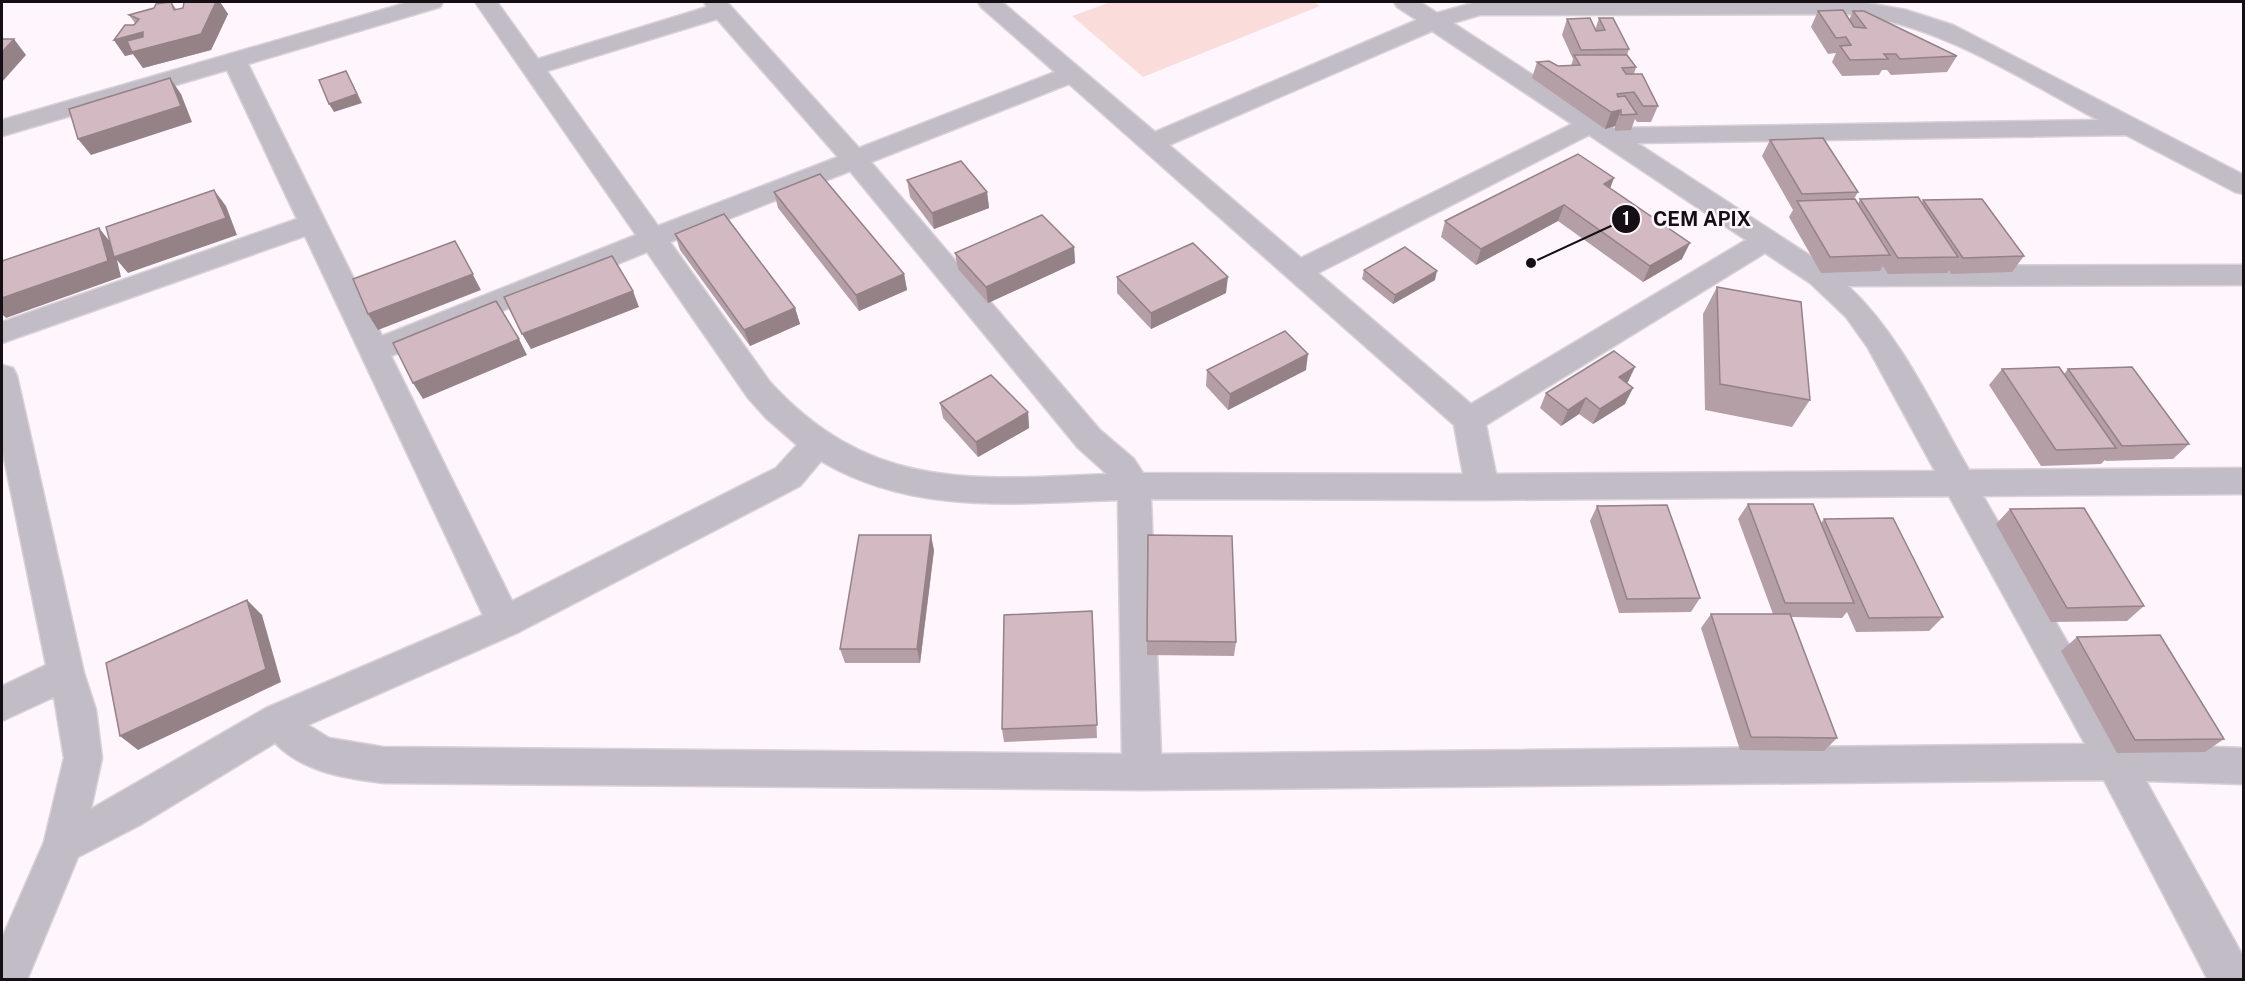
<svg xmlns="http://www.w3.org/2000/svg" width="2245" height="981" viewBox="0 0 2245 981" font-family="'Public Sans',sans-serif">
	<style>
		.green { fill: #faddda }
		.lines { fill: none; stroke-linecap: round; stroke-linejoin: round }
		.minor-casing { stroke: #dad1d8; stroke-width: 3 }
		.minor { fill: #c1bcc6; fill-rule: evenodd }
		.wall { fill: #b59fa6 }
		.shaded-wall { fill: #948287 }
		.building { fill: #d3b9c1; stroke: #948287; stroke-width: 1.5 }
		.leader { fill: none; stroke: #150e14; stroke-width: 2 }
		.callout-dot { fill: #150e14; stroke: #fff6fd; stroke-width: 2 }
		.mark-label { font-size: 18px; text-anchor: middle; font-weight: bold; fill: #fff }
		.callout-label { font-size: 20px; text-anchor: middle; font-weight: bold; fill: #150e14; stroke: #fff6fd; stroke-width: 5; stroke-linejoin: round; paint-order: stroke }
	</style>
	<rect width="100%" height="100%" fill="#fff6fd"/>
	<!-- green -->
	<polygon class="green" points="1111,2 1314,2 1320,6 1143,77 1072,16"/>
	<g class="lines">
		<!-- minor casing -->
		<g class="minor-casing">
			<path id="minor" d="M409,2H443L440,7L248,64L382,336L636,235L475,2H497L538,59L707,7L704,2H727L859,148L1055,72L981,7L978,2H1002L1155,132L1417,20L1397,7L1394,2H1420L1437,13L1476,2H1862L1906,10L1953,25L2244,175V194L2235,192L2126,135L1637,143L1826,266L2244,265V285L1848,286C1901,335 1933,408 1969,470L2244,468V494L1983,496L2126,744L2244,748V784L2146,781L2244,958V980H2208L2104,780L1142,790L383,783C344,778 303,772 275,743L140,825L78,857L27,980H2V938L44,842L64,758L54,697L2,721V686L46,665L2,448V365L13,368L17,376L84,673L96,710L102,758L91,809L266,708L483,615L305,236L2,343V322L297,219L227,70L2,136V120ZM1849,14C1939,24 2019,78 2098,120L1614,128L1453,23L1480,15ZM717,19L838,157L658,226L547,71ZM1432,31L1572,124L1301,258L1169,145ZM1069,84L1454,425L1463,474L1143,473L1134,459L1100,430L871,162ZM1589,135L1746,240L1471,404L1318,273ZM850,171L1078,448L1107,474C972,480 870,491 770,382L670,242ZM647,252L748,398L766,418L797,445L776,468L512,601L391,356ZM1765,253L1810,283L1846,317L1868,348L1935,471L1496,474L1486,425ZM821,461C914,516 1015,503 1118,500L1122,754L383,747L329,738L308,725L517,633L800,486ZM1949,496L2085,744L1161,754L1151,499L1482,500Z"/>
		</g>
		<!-- minor -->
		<use href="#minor" class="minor"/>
	</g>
	<!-- wall -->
	<g class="wall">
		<polygon points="171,2 177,10 183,8 184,2 220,2 228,14 211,50 143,68 133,54 125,56 114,40 135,23 129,15 154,8"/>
		<polygon points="1818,11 1849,20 1853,11 1957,56 1947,72 1891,75 1887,70 1882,70 1879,75 1842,76 1832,62 1836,53 1828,54 1811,27"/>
		<polygon points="1599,18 1629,49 1627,55 1636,67 1634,74 1658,106 1651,122 1637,122 1635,119 1631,130 1615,131 1615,126 1605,129 1532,78 1537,62 1558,66 1571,66 1573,59 1562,35 1567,19 1595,30"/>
		<polygon points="1770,140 1858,192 1854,199 1858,204 1860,199 1922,203 1923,200 2024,256 2012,272 1951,274 1949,270 1947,273 1888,274 1883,266 1880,271 1821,273 1789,217 1793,210 1762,156"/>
		<polygon points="907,180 987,192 989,208 934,229 910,197"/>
		<polygon points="1610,188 1682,259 1643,282 1558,221 1476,265 1441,237 1445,221"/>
		<polygon points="774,192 904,274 907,290 859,311 778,208"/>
		<polygon points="675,234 795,308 800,324 750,346 680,250"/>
		<polygon points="1074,247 1075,263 988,303 958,269 955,253"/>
		<polygon points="1364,270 1435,280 1393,304 1362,279"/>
		<polygon points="1117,277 1226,293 1151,329 1117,293"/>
		<polygon points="1717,287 1810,400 1792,427 1705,410 1703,314"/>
		<polygon points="2002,369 2064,374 2068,369 2189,444 2173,459 2106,461 2105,460 2101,464 2041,466 1989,385"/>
		<polygon points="1207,370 1306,370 1228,410 1206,386"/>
		<polygon points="1628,382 1627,383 1625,404 1593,424 1579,414 1561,426 1540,408 1546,393"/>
		<polygon points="940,403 1028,412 1029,428 978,457 943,418"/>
		<polygon points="1748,504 1821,523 1824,519 1943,617 1929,631 1856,632 1847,612 1842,618 1791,617 1837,738 1824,751 1740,750 1701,628 1711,614 1773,614 1738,519"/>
		<polygon points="1597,506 1700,598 1691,612 1619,613 1590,521"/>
		<polygon points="2010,509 2144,606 2127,621 2051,622 1996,524"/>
		<polygon points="1148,535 1236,642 1234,656 1147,655"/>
		<polygon points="934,550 920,663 845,663 840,649"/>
		<polygon points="1092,611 1097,738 1004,742 1002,729"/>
		<polygon points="2077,637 2224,739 2205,752 2117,753 2061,651"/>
	</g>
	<!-- shaded-wall -->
	<g class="shaded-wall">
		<polygon points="216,2 220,2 228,14 211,50 143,68 133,54 125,56 114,40 143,32"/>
		<polygon points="14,39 26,55 2,82 2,52"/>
		<polygon points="346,71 362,103 334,112 329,104"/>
		<polygon points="170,78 181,94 192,122 91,155 78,139"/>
		<polygon points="1621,110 1615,126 1605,129 1611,112"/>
		<polygon points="1614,178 1608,194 1604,184"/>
		<polygon points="214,190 226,206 237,235 128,273 117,260 121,277 6,318 2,314 2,298 99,228 112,244"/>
		<polygon points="987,192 989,208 934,229 932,213"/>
		<polygon points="1564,205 1558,221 1476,265 1481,249"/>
		<polygon points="455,241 481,290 378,330 368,314"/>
		<polygon points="1690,243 1682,259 1643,282 1650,266"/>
		<polygon points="1074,247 1075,263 988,303 986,287"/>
		<polygon points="1437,271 1435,280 1393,304 1395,295"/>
		<polygon points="904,274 907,290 859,311 856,295"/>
		<polygon points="1228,277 1226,293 1151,329 1151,313"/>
		<polygon points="633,291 639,307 531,349 522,334"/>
		<polygon points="795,308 800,324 750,346 744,330"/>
		<polygon points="519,339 527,355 423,399 413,383"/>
		<polygon points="1308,354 1306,370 1228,410 1230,394"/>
		<polygon points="1635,367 1628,382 1612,393 1619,377"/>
		<polygon points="1633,388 1625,404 1593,424 1600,409"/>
		<polygon points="1586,398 1579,414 1561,426 1568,410"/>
		<polygon points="1028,412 1029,428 978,457 976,442"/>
		<polygon points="931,535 934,550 920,663 917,649"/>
		<polygon points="247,600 262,615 281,682 138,750 120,736"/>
	</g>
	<!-- building -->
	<g class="building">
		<polygon points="171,2 174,10 183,8 184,2 216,2 201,34 132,52 127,41 143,37 143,32 114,40 125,25 134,25 139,19 129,15 154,8 156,4"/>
		<polygon points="1843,10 1854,27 1866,28 1853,11 1864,11 1957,56 1900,59 1896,54 1884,54 1888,59 1850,60 1840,46 1851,45 1846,37 1836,38 1818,11"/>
		<polygon points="1590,18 1596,31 1605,30 1599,18 1613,18 1629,49 1581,50 1567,19"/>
		<polygon points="2,39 14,39 2,52"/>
		<polygon points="1574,55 1627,55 1636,67 1622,68 1626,74 1642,74 1658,106 1643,106 1634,92 1617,94 1618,97 1625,96 1637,114 1621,115 1621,110 1611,112 1537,62 1549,61 1558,66 1580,65"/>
		<polygon points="346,71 357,94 329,104 319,80"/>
		<polygon points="170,78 181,106 78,139 69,109"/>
		<polygon points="1823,138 1858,192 1802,194 1770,140"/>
		<polygon points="1578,154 1614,178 1604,184 1690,243 1650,266 1564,205 1481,249 1445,221"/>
		<polygon points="961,161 987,192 932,213 907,180"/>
		<polygon points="820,174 904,274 856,295 774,192"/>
		<polygon points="214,190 226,218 114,257 106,227"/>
		<polygon points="1918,197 1958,257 1898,258 1860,199"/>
		<polygon points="1855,199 1890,255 1830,257 1797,201"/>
		<polygon points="1982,199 2024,256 1963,258 1923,200"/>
		<polygon points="724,214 795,308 744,330 675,234"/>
		<polygon points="1042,215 1074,247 986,287 955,253"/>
		<polygon points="99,228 108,261 2,298 2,261"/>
		<polygon points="455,241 473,274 368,314 353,279"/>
		<polygon points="1193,243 1228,277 1151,313 1117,277"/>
		<polygon points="1405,247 1437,271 1395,295 1364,270"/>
		<polygon points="612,256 633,291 522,334 504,297"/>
		<polygon points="1717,287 1801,302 1810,400 1720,384"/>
		<polygon points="496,301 519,339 413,383 393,343"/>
		<polygon points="1285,331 1308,354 1230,394 1207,370"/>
		<polygon points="1614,351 1635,367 1619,377 1633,388 1600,409 1586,398 1568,410 1546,393"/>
		<polygon points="2059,367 2116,448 2056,450 2002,369"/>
		<polygon points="2132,367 2189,444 2122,446 2068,369"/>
		<polygon points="991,375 1028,412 976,442 940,403"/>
		<polygon points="1748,504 1813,504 1854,603 1785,603"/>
		<polygon points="1667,505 1700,598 1627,599 1597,506"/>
		<polygon points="2084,508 2144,606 2067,608 2010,509"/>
		<polygon points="1893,518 1943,617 1869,618 1824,519"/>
		<polygon points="859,535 931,535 917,649 840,649"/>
		<polygon points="1148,535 1232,536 1236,642 1147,641"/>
		<polygon points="247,600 266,669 120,736 106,663"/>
		<polygon points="1092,611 1097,725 1002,729 1004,615"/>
		<polygon points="1711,614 1790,614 1837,738 1751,737"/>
		<polygon points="2160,635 2224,739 2135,740 2077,637"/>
	</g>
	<!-- callouts -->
	<path class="leader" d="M1531 263L1626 219"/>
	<g class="callout-dot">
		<circle cx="1531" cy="263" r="6"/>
		<circle cx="1626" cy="219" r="15"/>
	</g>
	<g class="mark-label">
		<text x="1626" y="225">1</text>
	</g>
	<g class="callout-label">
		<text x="1702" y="226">CEM APIX</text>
	</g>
	<!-- border -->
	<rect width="2245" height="981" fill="none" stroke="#150e14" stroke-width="6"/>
</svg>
